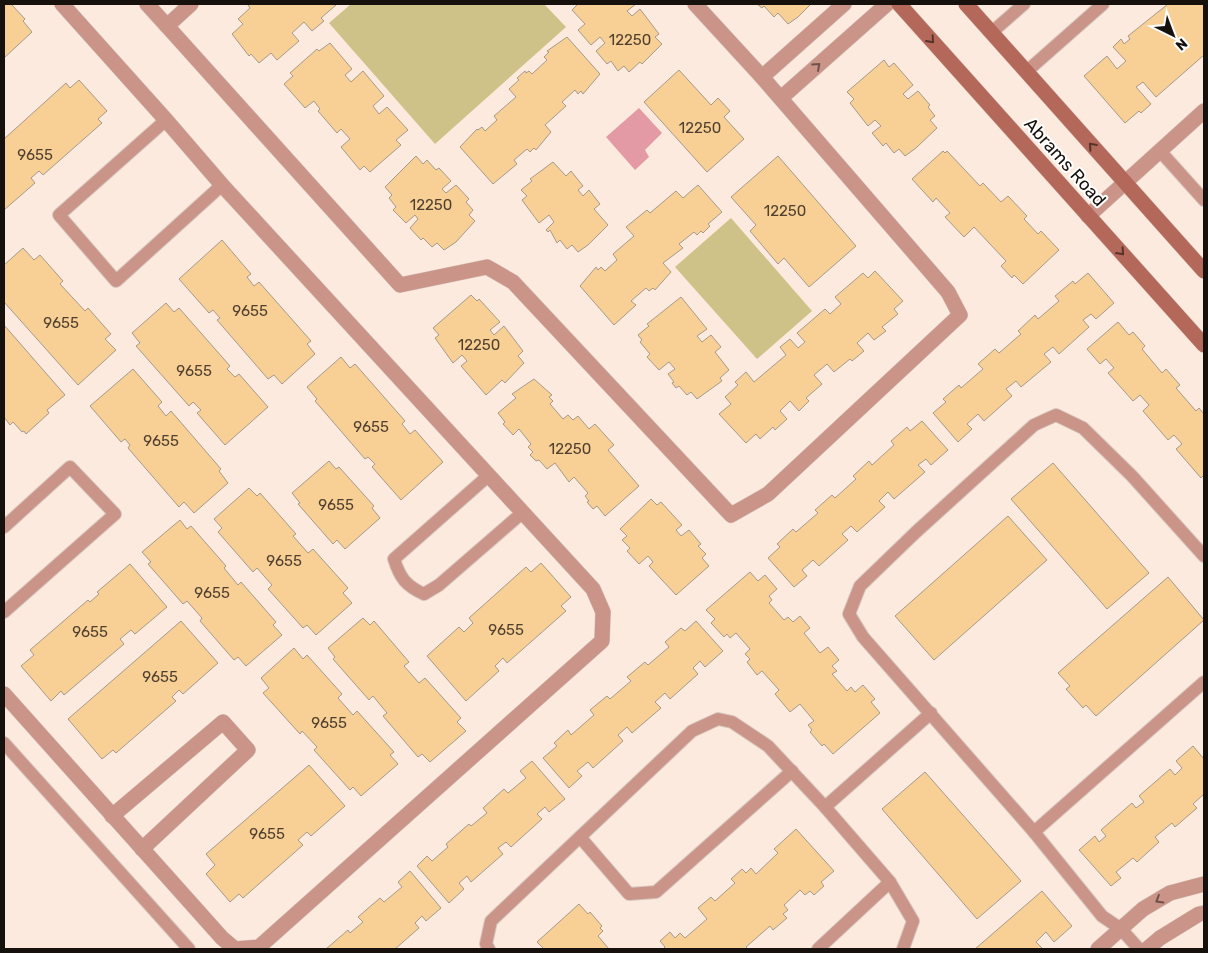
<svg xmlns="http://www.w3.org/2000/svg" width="1208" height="953" viewBox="0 0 1208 953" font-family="Rubik,sans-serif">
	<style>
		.green { fill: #cec288 }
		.water { fill: #e39aa5 }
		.building { fill: #f8cf94; stroke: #a59a8b }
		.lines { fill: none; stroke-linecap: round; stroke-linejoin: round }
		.service-casing { stroke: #d7c7bd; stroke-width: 14 }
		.minor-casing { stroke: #d7c7bd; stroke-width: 16 }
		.secondary-casing { stroke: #d7c7bd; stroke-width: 16 }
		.service { stroke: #ca9489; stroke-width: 12 }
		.minor { stroke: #ca9489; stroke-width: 15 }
		.secondary { stroke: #b46859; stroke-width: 15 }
		.oneway { stroke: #56342b }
		.oneway2 { stroke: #70524b }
		.labels { text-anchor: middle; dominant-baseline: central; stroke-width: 4; stroke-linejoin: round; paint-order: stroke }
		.number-label { font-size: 15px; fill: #4f402f }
		.street-label { font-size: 18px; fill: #17110d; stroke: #fff }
	</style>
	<rect width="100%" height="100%" fill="#fceadf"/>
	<!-- green -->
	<g class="green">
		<polygon points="351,4 544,4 566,27 435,144 329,23"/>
		<polygon points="731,218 812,311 757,359 675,267"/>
	</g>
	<!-- water -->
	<polygon class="water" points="639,108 662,133 645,150 649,157 635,170 606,137"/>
	<!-- building -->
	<g class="building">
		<polygon points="4,4 11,4 25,19 23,21 32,32 4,58"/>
		<polygon points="249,4 335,4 336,5 321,18 324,21 312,31 304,22 292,33 299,41 277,60 271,53 259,63 251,54 249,56 232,34 243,24 238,19 250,8 248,5"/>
		<polygon points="578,4 636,4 627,11 632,16 640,9 659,34 655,37 662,44 642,64 640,62 629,72 624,66 618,71 611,61 607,64 596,51 605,43 600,37 591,45 578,30 585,24 572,10"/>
		<polygon points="757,4 811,4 798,17 788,24 778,13 774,17 764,6 762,8"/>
		<polygon points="1168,4 1204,4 1204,55 1156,97 1143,82 1136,87 1151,104 1141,113 1139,111 1125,123 1084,76 1107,56 1117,69 1126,61 1113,47 1121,39 1124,44 1130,39 1128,36"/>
		<polygon points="567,37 600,74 583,94 581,91 578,94 575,90 562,102 566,106 545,125 551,132 536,150 534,148 530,152 527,149 514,160 517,164 493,184 460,147 477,129 478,130 482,127 485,131 497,120 494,116 516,97 509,89 519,80 517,78 525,71 526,73 529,71 532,74 547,60 544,57 549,52 547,51"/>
		<polygon points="330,43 352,69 345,75 351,82 363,71 384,96 373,106 379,114 387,107 408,130 396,140 401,145 370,172 364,166 360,170 341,147 350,139 341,129 337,133 318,111 320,109 314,101 305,108 284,84 293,76 290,73 317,49 319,51"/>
		<polygon points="884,60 889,67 894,63 913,85 903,94 908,99 918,91 930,105 928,107 935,116 930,120 937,128 916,148 905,156 899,149 894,153 886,143 883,146 872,133 881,126 875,120 868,126 850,103 854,99 847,92"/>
		<polygon points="679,70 711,105 718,98 730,111 724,117 744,139 707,172 644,102"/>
		<polygon points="79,80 107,111 98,119 102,123 43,175 39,171 31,178 35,183 4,210 4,139 66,83 70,88"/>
		<polygon points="943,151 945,153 947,151 980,186 983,183 1001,202 1008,196 1027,216 1024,219 1038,234 1041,231 1059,250 1023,284 1014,275 1012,278 1001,266 1006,261 974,227 964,237 945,217 950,213 936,198 933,202 912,179"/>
		<polygon points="416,156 423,164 427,160 436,170 439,168 451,181 442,189 446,193 456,185 469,199 466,202 473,210 469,215 475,221 456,242 444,250 437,243 432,247 423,238 421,240 410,228 418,219 415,215 406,223 393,210 396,207 389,198 392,195 385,187"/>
		<polygon points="778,156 856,246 809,287 784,258 778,264 750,231 756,225 731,197"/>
		<polygon points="553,162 566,176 571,171 583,186 578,190 583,196 589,190 600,204 594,209 608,225 588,245 578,252 572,245 567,249 560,240 557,243 550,230 548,232 546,230 554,222 549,215 539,223 522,200 527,196 521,190 532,181 530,179"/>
		<polygon points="698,185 722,212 708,224 710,226 703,233 701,231 697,235 694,232 679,244 683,248 663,263 671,272 655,290 653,288 649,291 646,288 631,301 636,305 614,325 580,286 596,267 598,270 601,267 605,271 617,260 613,254 634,236 626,227 647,210 650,213 676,191 683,198"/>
		<polygon points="222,240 251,274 247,277 254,286 259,282 311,341 307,344 315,354 282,384 274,375 268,379 217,320 220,318 213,310 209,313 179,279"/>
		<polygon points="23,248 34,260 40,255 63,281 60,284 85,311 88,308 111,334 105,339 116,350 78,385 4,302 4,265"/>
		<polygon points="875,271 903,301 894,309 898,314 882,327 886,331 874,340 868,333 857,343 864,351 852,361 850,359 834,372 827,364 814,375 822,384 806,398 809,401 799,411 790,401 780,411 787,419 775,430 773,427 760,439 756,434 746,443 719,414 731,404 725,397 738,385 735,382 746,372 754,382 786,355 780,347 790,339 798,348 805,342 797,333 825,309 830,314 841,304 835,297 863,273 868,278"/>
		<polygon points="1088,273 1114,303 1096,319 1091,314 1083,320 1089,327 1059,354 1053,347 1044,354 1051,362 1021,387 1016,381 1006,389 1012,396 984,421 978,414 967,424 972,429 958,442 933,413 946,402 943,399 959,385 961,388 983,369 978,364 995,349 999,353 1021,334 1018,331 1035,315 1038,319 1059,301 1055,296 1073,281 1075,284"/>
		<polygon points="471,295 477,301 479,299 500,322 490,330 494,335 504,326 523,351 518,356 524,363 505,383 502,380 486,395 461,366 467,361 462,355 453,363 435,338 439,335 433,328"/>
		<polygon points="681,297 707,329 697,336 702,342 711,335 721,347 715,352 729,370 720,378 722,381 697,399 691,392 687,395 679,386 676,388 672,383 674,382 668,374 675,369 669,362 659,370 647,357 650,354 640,342 642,340 638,335 649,326 647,324"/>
		<polygon points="166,303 174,312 179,308 230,366 227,369 235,377 239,374 268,407 225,445 197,413 201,410 193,402 189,406 136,346 140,343 132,333"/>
		<polygon points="1118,322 1129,335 1133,332 1145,346 1142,349 1162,373 1166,369 1180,385 1176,388 1196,411 1199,408 1204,414 1204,475 1201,478 1176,449 1182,444 1174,435 1168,440 1143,411 1149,405 1140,395 1133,401 1108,373 1114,368 1106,359 1100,364 1087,349"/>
		<polygon points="4,325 65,395 47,410 49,413 26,434 24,431 22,432 13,422 10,425 4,417"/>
		<polygon points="341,357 350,368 355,364 405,421 402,424 410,434 415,430 443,462 401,500 372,467 375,464 368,457 365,459 315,401 317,399 307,387"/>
		<polygon points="133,369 162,402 158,406 166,416 171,411 221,469 219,471 228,483 194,513 184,502 179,507 128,448 130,445 125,439 121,442 90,406"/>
		<polygon points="534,379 552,395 549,397 553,401 550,404 563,419 568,415 573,420 578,416 589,429 595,424 614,445 608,450 639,486 605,516 597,506 593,509 587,502 589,501 585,496 588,493 574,477 569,482 555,463 547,469 539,460 536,461 530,455 533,452 528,447 531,444 519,429 513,435 503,424 505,422 498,413 516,398 512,394"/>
		<polygon points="922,421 948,450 931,465 926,459 918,465 925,472 894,499 888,492 879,501 885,507 857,532 851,526 842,534 848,540 819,566 813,560 802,570 807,576 794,587 768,558 780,547 777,544 793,529 796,532 818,513 815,510 832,495 835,498 856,479 853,476 869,461 872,465 894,445 891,441 907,427 910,431"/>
		<polygon points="329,461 336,469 339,467 374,506 372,508 380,518 345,549 337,540 333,544 298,504 300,503 292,493"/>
		<polygon points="1053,463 1149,573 1107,609 1011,499"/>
		<polygon points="249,488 257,496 260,493 296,534 293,536 308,553 313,549 348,588 343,593 352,603 316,635 307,625 303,628 268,589 272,585 257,568 253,572 218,532 222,528 214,519"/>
		<polygon points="651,499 657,505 661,502 682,525 676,530 681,536 689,530 701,544 698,546 706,554 702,558 709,566 676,595 649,566 653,562 648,556 639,564 627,551 630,548 622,540 627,536 620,529"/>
		<polygon points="1008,516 1047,560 934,660 895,616"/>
		<polygon points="180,520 187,529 191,526 226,566 224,568 238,585 241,582 276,622 273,625 282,635 246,666 238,657 234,660 200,621 202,618 187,601 183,604 148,564 151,562 142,552"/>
		<polygon points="541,563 571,597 561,606 566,611 507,663 503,658 495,666 499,671 466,701 427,656 459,627 464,632 473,623 469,618 526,567 531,572"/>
		<polygon points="130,564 167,607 135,634 131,630 120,639 124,644 64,695 61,691 51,701 21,666 34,655 30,650 88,600 90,602 99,594 97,592"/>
		<polygon points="750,572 758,581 765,575 777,589 769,596 772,600 769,603 784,620 788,617 793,622 800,616 810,628 804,633 820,653 828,647 839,660 832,666 837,671 832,674 847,691 851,687 855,692 863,685 875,699 871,702 880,713 833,754 824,744 822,746 810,732 812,730 808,725 814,721 800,704 790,712 775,694 779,690 762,671 757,675 747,662 750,659 745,654 750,649 736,633 730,638 727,634 724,637 711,623 715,619 706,610"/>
		<polygon points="1168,577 1204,620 1096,716 1086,705 1083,708 1066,689 1070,686 1058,673"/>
		<polygon points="363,618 370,625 374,621 409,662 404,666 419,683 425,678 461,718 457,722 466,731 430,762 422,754 418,757 383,716 387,713 373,696 369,700 333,659 335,657 328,648"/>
		<polygon points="181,621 218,663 183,694 179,690 172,697 176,701 116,753 113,750 102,759 68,719"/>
		<polygon points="696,621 723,651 705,667 700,661 693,668 698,674 670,699 665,693 655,702 661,708 632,733 627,727 618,735 623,741 593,768 588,762 577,771 582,776 569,788 543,758 557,746 554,743 568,730 571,735 594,715 590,710 607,696 610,699 631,681 627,677 645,662 648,665 669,647 665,642 681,628 685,631"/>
		<polygon points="294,648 303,659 307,655 342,694 338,698 353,715 357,711 394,752 390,755 398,764 361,796 353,787 350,790 314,750 317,747 302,731 300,734 263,693 269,688 261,678"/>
		<polygon points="1193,746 1204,759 1204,794 1193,804 1197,808 1175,827 1172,823 1155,837 1159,842 1137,862 1133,858 1116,872 1121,878 1111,886 1079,850 1095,836 1099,842 1106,836 1101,830 1132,803 1136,808 1144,802 1139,796 1170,769 1175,775 1182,768 1176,761"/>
		<polygon points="532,761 565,799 549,812 545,807 537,814 542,819 511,847 506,842 498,848 503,854 471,882 467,876 459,883 464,889 449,903 417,866 427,856 432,861 448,847 446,844 469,824 471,826 487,813 483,808 504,789 508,793 526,778 520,771"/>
		<polygon points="309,765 345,806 311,836 307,832 298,840 303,845 243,898 239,894 230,902 206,874 215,865 206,854"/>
		<polygon points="925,772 1021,881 977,919 882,809"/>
		<polygon points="796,829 834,871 821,882 824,886 814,895 810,891 805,895 800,890 784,905 788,910 783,914 787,918 773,930 770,926 746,947 748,949 663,949 665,947 660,941 670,932 675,938 680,933 685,938 707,919 698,908 711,897 715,901 735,883 731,879 742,869 746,873 751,868 756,874 778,853 774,849"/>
		<polygon points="410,871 441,908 426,921 422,916 415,923 419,928 395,949 326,949 348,930 350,933 363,922 358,917 380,898 384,902 402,887 398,882"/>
		<polygon points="1042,891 1072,926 1054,942 1046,932 1036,942 1043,949 975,949"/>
		<polygon points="579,904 588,914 590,912 602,926 600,928 603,931 598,936 609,949 544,949 537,942"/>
	</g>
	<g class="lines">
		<!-- service casing -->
		<g class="service-casing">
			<g id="service">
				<polyline points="991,33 1024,4"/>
				<polyline points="1026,72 1103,4"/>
				<polyline points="166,120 59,215 116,281 222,185"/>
				<polyline points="1160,151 1204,200"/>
				<path d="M488,476L394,559C400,578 406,586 424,594L439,585L522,513"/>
				<polyline points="4,527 70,467 115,514 4,612"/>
				<polyline points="4,743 189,949"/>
				<polyline points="825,807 931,713"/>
				<polyline points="1034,832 1204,682"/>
				<polyline points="580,837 629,894 656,892 792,771"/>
				<polyline points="489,949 486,944 491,921 692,731 718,719 732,722 768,746 825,807 890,882 913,921 903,949"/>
				<polyline points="818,949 890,882"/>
				<polyline points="1139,949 1121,929 1102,916 1034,832 863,637 849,614 860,586 916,532 1034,425 1056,415 1083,428 1132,476 1204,556"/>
			</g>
		</g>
		<!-- minor casing -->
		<g class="minor-casing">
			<g id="minor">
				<polyline points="147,4 167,26"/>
				<polyline points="191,4 167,26 400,285 487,267 513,282 731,515 768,494 960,315 948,292 762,77 695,4"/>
				<polyline points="762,77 844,4"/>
				<polyline points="781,98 887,4"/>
				<polyline points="1088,216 1204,111"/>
				<polyline points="4,694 222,938 235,949 259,947 602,641 603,612 593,589 222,185 166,120 62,4"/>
				<polyline points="112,816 223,722 248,750 142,849"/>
				<polyline points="1098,949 1143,909 1170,893 1204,884"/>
				<polyline points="1147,949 1160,938 1199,914 1204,913"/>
			</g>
		</g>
		<!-- secondary casing -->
		<g class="secondary-casing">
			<g id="secondary">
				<polyline points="899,4 1204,345"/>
				<polyline points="966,4 1204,271"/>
			</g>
		</g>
		<!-- service -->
		<use href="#service" class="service"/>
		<!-- minor -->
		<use href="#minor" class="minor"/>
		<!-- secondary -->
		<use href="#secondary" class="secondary"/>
	</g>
	<!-- one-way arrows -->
	<defs><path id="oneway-chevron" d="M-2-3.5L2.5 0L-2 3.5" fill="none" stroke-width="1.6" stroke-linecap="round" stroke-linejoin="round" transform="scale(1.25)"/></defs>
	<g class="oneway">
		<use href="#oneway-chevron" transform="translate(931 40) rotate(48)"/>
		<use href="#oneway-chevron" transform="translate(1092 146) rotate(-132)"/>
		<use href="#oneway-chevron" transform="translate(1121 252) rotate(48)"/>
	</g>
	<g class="oneway2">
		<use href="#oneway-chevron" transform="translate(817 66) rotate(-42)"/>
		<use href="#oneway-chevron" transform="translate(1159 900) rotate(149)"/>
	</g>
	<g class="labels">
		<!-- number labels -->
		<g class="number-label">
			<text x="630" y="40">12250</text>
			<text x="700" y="128">12250</text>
			<text x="35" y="155">9655</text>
			<text x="431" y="205">12250</text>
			<text x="785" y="211">12250</text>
			<text x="250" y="311">9655</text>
			<text x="61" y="323">9655</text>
			<text x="479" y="345">12250</text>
			<text x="194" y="371">9655</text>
			<text x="371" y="427">9655</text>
			<text x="161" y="441">9655</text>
			<text x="570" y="449">12250</text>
			<text x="336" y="505">9655</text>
			<text x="284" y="561">9655</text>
			<text x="212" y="593">9655</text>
			<text x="506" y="630">9655</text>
			<text x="90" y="632">9655</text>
			<text x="160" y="677">9655</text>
			<text x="329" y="723">9655</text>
			<text x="267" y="834">9655</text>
		</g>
		<!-- street labels -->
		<g class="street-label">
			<text transform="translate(1065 162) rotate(48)">Abrams Road</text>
		</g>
	</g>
	<!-- border -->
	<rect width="1208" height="953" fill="none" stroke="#17110d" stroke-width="10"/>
	<!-- north arrow -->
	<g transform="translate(1173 35) rotate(138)" stroke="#ffffff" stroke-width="4" paint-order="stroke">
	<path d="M0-4L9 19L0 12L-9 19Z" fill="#17110d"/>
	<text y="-8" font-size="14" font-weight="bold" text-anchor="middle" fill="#17110d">N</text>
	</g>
</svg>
